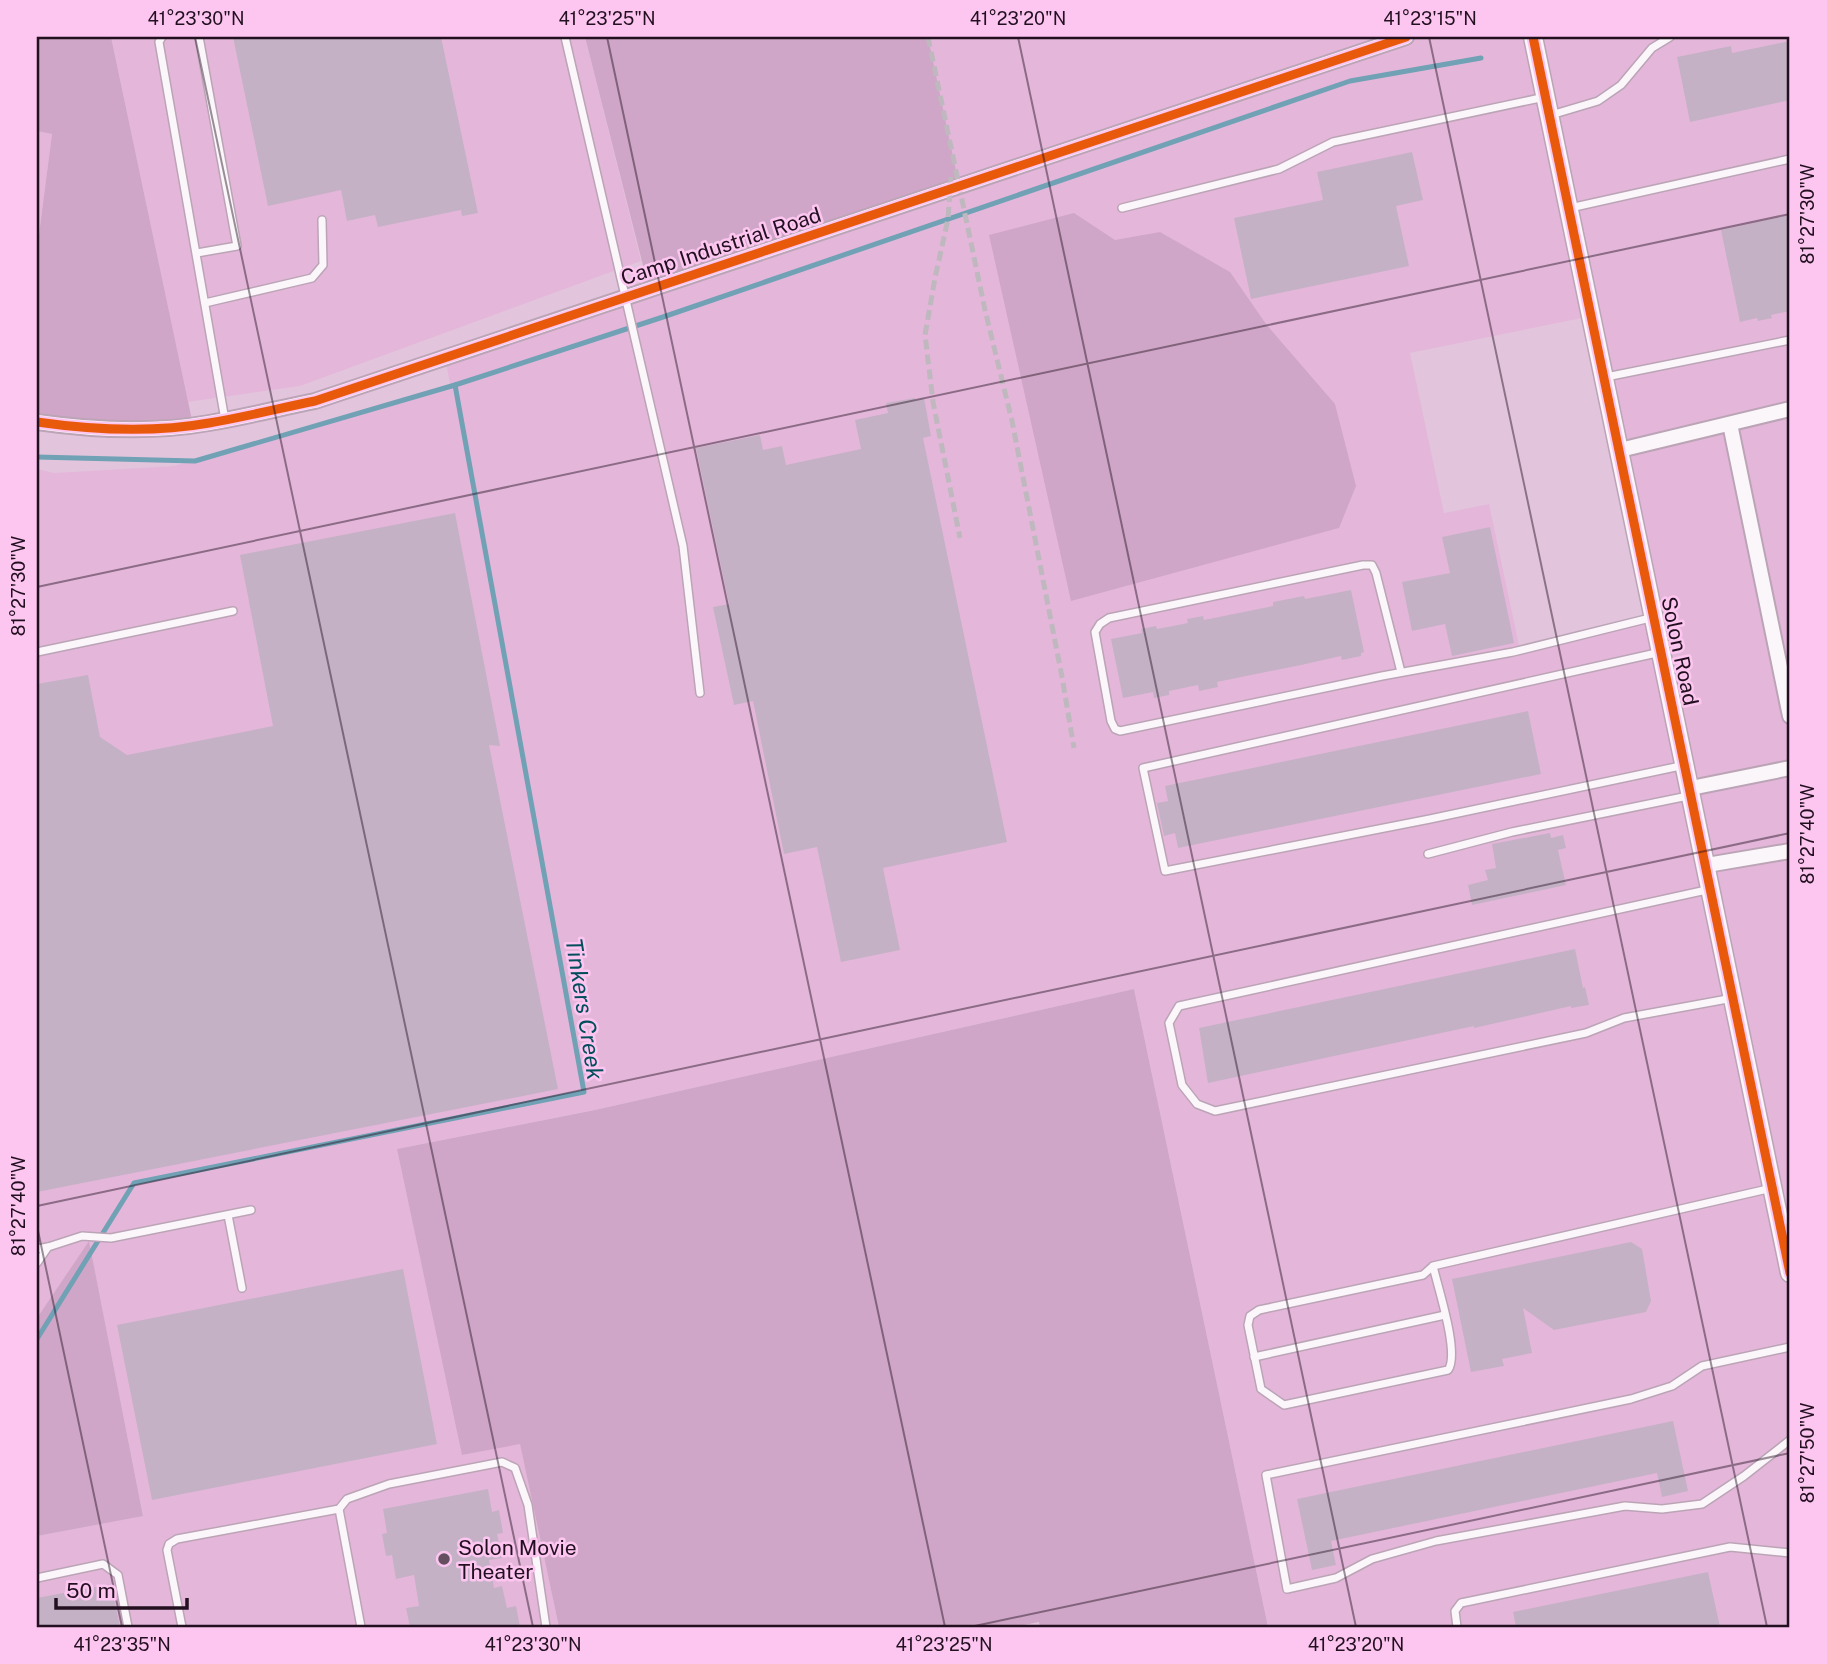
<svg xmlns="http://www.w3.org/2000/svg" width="1827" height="1664" viewBox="0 0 1827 1664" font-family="'Public Sans',sans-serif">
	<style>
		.built { fill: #e4b7da; fill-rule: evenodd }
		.green { fill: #cfa6c7 }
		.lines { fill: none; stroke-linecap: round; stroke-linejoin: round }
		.stream { stroke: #71a1b4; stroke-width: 5 }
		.building { fill: #c5b1c6 }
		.service-casing { stroke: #bba4b6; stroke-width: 10 }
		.minor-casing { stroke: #bba4b6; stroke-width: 18 }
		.tertiary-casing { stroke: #bba4b6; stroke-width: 21 }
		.service { stroke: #fbf6fa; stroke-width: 7 }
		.minor { stroke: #fbf6fa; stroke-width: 14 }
		.tertiary { stroke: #fbf6fa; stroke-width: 18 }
		.rail { stroke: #bfb8be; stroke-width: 5; stroke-dasharray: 10 5; stroke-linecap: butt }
		.cycleway-casing { stroke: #fcc6f0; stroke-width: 13 }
		.cycleway { stroke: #e8590c; stroke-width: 9 }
		.ticks { fill: none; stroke: #220f1f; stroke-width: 2; stroke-opacity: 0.45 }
		.poi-dot { fill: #654f61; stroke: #fcc6f0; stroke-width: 2.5 }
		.labels { text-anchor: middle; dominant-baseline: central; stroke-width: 5; stroke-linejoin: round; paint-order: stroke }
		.street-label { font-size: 21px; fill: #220f1f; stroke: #fcc6f0 }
		.poi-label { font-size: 21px; fill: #220f1f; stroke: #fcc6f0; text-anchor: start }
		.water-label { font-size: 23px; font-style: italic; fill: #034e5b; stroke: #fcc6f0 }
		.neatline { fill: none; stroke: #220f1f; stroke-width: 2.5 }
		.ticks-label { font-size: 18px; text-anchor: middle; fill: #220f1f }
	</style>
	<rect width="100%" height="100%" fill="#e2c5dc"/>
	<!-- built -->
	<g class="built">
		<polygon points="111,37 585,37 641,261 300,386 188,402"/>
		<path d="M928,37H1790V1627H1268L1134,989L595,1110L397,1149L463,1455L520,1443L559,1627H37V1536L143,1515L89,1242L37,1318V469L54,473L174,466L450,384L445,357L959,185ZM1592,316L1655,616L1520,650L1489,504L1444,513L1410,353Z"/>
		<polygon points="37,131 52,134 37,250"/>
	</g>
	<!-- green -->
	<g class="green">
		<polygon points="37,37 111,37 193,425 37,422 37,250 52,134 37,131"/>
		<polygon points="585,37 928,37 959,185 649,289"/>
		<polygon points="1074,213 1115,240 1160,232 1230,272 1266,324 1335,404 1356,486 1339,528 1071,601 989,235"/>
		<polygon points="1134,989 1268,1627 1040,1627 1039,1622 1013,1627 559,1627 520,1444 462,1455 397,1149 595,1110"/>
		<polygon points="89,1241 143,1516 37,1536 37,1318"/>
	</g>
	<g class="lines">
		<!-- stream -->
		<g class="stream">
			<polyline points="37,457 195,461 455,385 663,317 1350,81 1481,58"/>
			<polyline points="37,1339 134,1183 584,1092 455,385"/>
		</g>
	</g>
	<!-- building -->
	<g class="building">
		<polygon points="233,37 441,37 478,213 462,216 461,210 378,227 375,215 347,221 341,190 268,206"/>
		<polygon points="1790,41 1790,100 1690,122 1677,57 1731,46 1732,53"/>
		<polygon points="1412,152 1423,200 1396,206 1409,266 1251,299 1234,218 1323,200 1317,172"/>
		<polygon points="1790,215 1790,311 1771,315 1772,318 1758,321 1757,318 1740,322 1721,230"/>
		<polygon points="915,398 915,400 924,398 931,436 923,438 1007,842 883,868 900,950 841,962 817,847 784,854 753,701 734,705 713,607 729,604 696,448 760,435 763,450 782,446 786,465 861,449 855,420 888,413 886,403"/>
		<polygon points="455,513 500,746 489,745 558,1089 37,1192 37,684 88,675 100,737 127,755 273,726 240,555"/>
		<polygon points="1490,527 1514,643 1452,656 1445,624 1412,631 1402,582 1450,573 1442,537"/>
		<polygon points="1351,590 1364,652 1361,653 1361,656 1342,660 1341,656 1301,665 1217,682 1218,687 1199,691 1198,685 1169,691 1169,695 1154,698 1153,692 1123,698 1111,639 1142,633 1141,629 1156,626 1157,629 1188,623 1187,619 1203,616 1204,620 1273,606 1273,602 1304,596 1305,599"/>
		<polygon points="1528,711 1541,774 1178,848 1175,833 1164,836 1157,803 1168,801 1165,786"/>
		<polygon points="1550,833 1551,838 1563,835 1566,848 1558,850 1566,885 1472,905 1468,885 1488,880 1485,870 1496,868 1492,844"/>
		<polygon points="1575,949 1583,988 1585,987 1589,1005 1571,1008 1571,1006 1474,1028 1474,1026 1208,1083 1199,1028"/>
		<polygon points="1631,1242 1642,1249 1651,1301 1646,1312 1554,1330 1523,1308 1532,1353 1502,1359 1504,1366 1471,1372 1452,1279"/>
		<polygon points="403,1269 437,1444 152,1500 117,1325"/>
		<polygon points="1673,1421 1688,1491 1662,1497 1657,1473 1331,1541 1336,1565 1312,1570 1297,1499"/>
		<polygon points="488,1489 492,1512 499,1510 503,1533 497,1534 502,1558 489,1560 494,1588 502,1586 507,1608 516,1606 520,1627 410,1627 406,1608 419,1606 414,1575 396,1579 392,1555 386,1556 382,1534 387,1533 383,1509"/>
		<polygon points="1708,1572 1720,1627 1516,1627 1513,1612"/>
		<polygon points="111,1584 120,1627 37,1627 37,1598"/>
	</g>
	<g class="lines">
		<!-- service casing -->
		<g class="service-casing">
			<g id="service">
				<polyline points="162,37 159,42 225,420"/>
				<polyline points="565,37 683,546 700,693"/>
				<polyline points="1551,115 1598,101 1621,85 1652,48 1670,37"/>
				<polyline points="1122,208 1279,169 1333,142 1545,97"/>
				<polyline points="1570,208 1790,159"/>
				<polyline points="197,253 237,246 199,37"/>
				<polyline points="205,303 312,278 323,265 322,220"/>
				<polyline points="1606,377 1790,340"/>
				<polyline points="37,652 233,611"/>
				<polyline points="1661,652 1143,768 1165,871 1430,819 1685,765"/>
				<polyline points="1401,672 1376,573 1372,565 1363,565 1109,618 1100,624 1095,632 1111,721 1115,729 1120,731 1382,676 1513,652 1654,617"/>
				<polyline points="1428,854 1512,832 1688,796"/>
				<polyline points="1711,889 1179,1006 1169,1023 1182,1085 1197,1104 1215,1111 1586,1033 1624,1018 1733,998"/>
				<polyline points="228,1215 242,1288"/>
				<polyline points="37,1249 48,1247"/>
				<polyline points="37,1263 48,1247 82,1236 111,1238 251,1210"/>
				<path d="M1433,1266C1438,1288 1460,1354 1448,1370L1284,1405L1261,1389L1248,1325L1250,1316L1259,1310L1423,1275L1433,1266L1772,1188"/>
				<polyline points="1790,1347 1702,1366 1672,1386 1631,1399 1266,1475 1287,1589 1336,1578 1372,1559 1436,1541 1625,1506 1662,1509 1702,1504 1744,1476 1790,1440"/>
				<polyline points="1254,1357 1445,1315"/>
				<polyline points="37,1578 103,1564 118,1575 128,1627"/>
				<polyline points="182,1627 167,1550 169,1544 177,1539 339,1509"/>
				<polyline points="361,1627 339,1509 347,1499 389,1484 502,1462 515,1468 528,1505 546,1627"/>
				<polyline points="1457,1627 1455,1611 1461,1603 1730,1547 1790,1553"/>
			</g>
		</g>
		<!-- minor casing -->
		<g class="minor-casing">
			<g id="minor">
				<path d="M37,422C93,430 153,433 209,423C245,417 280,408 315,401L1406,37"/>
				<polyline points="1730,424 1790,716"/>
				<polyline points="1620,450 1790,409"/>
				<polyline points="1691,788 1790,768"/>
				<polyline points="1707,865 1790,851"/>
			</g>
		</g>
		<!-- tertiary casing -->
		<g class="tertiary-casing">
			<polyline id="tertiary" points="1533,37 1790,1273"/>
		</g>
		<!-- service -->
		<use href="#service" class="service"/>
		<!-- minor -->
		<use href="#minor" class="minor"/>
		<!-- tertiary -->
		<use href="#tertiary" class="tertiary"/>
		<!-- rail -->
		<g class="rail">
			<polyline points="928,37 985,310 1012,421 1062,677 1074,748"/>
			<polyline points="951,177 948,219 935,278 925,335 933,402 960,538"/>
		</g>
		<!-- cycleway casing -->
		<g class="cycleway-casing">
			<g id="cycleway">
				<polyline points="1533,37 1790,1273"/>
				<path d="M37,422C93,430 153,433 209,423C245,417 280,408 315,401L1406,37"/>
			</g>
		</g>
		<!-- cycleway -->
		<use href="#cycleway" class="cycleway"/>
	</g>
	<!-- ticks -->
	<path class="ticks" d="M195,37L533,1627M607,37L945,1627M1018,37L1356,1627M1429,37L1767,1627M37,587L1790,214M37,1206L1790,833M37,1226L122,1627M970,1627L1790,1453"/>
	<!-- markers -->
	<circle class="poi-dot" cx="444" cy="1559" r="7"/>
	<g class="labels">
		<!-- street labels -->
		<g class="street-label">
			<text transform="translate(721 246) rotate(-18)">Camp Industrial Road</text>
			<text transform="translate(1680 651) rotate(78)">Solon Road</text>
		</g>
		<!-- poi labels -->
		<g class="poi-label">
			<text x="458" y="1547">Solon Movie<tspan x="458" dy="24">Theater</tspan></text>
		</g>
		<!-- water labels -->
		<g class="water-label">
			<text transform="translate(585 1009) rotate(81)">Tinkers Creek</text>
		</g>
	</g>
	<!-- border -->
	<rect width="1827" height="1664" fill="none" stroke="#fcc6f0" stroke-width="77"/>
	<!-- scale -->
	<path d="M56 1598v10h131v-10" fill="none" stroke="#220f1f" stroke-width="3.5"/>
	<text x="66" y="1598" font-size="21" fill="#220f1f" stroke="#fcc6f0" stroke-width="5" paint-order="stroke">50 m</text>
	<rect x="38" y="38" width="1750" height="1588" class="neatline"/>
	<g class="ticks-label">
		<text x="196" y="25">41°23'30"N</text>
		<text x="607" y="25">41°23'25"N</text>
		<text x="1018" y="25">41°23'20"N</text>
		<text x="1430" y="25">41°23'15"N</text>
		<text transform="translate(1808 214) rotate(-90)" y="6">81°27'30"W</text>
		<text transform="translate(19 586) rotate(-90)" y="6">81°27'30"W</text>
		<text transform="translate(1808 834) rotate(-90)" y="6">81°27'40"W</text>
		<text transform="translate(19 1206) rotate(-90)" y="6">81°27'40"W</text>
		<text transform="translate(1808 1453) rotate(-90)" y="6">81°27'50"W</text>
		<text x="122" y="1651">41°23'35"N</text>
		<text x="533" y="1651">41°23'30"N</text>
		<text x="944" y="1651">41°23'25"N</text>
		<text x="1356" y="1651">41°23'20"N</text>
	</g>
</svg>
